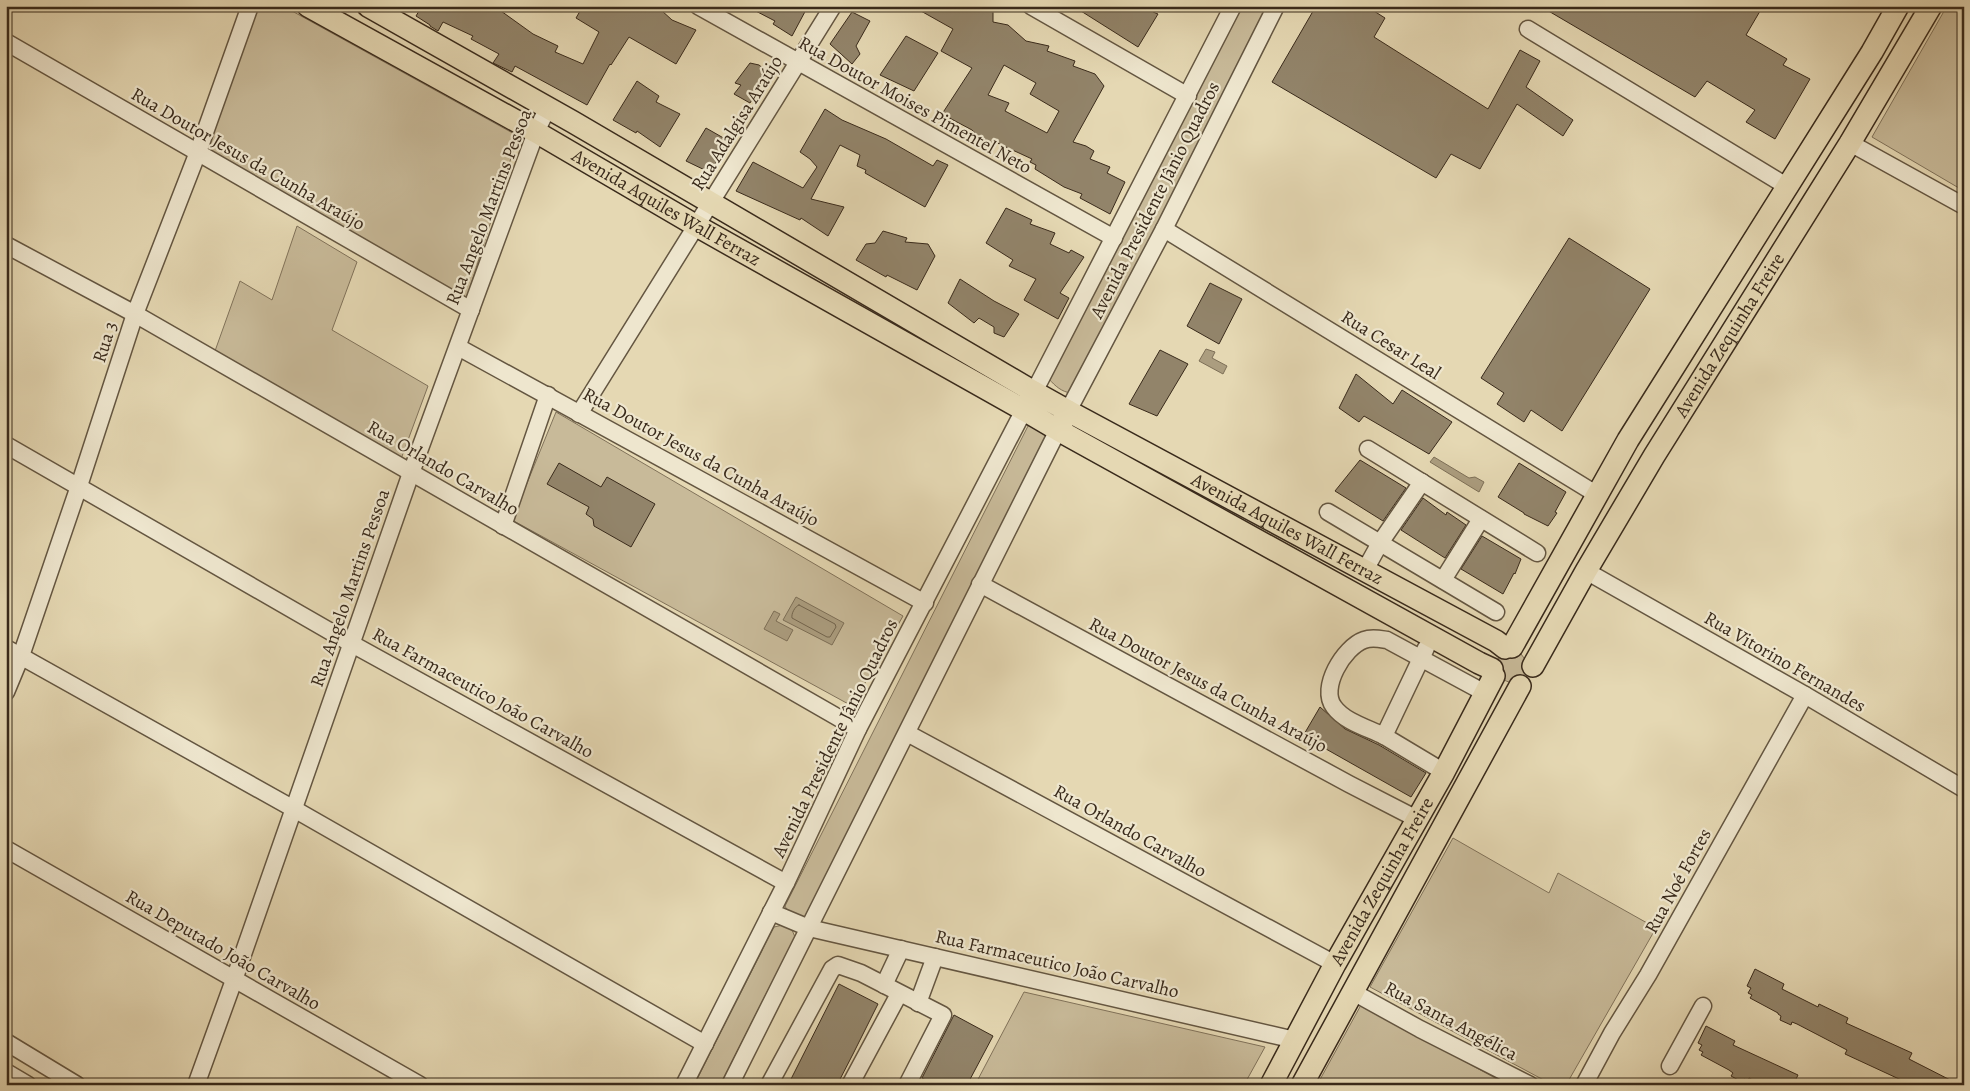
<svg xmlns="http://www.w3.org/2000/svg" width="1970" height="1091" viewBox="0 0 1970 1091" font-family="Alegreya,serif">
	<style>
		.green { fill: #c8ba99; stroke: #80725a }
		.water { fill: #ab9d7f; stroke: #7d6f57 }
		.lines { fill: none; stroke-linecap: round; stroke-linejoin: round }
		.shore { stroke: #72644d; stroke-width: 1 }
		.building { fill: #92846a; stroke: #392a1b; fill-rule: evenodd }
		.minor-casing { stroke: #645641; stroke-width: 19 }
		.major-casing { stroke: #392a1b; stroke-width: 24 }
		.minor { stroke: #eee6ce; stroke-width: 16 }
		.major { stroke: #e5d8b3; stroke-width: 21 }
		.labels { text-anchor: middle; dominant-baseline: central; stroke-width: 4.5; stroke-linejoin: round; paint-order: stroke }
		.street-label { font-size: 19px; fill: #392a1b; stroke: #eee6ce }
	</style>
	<rect width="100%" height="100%" fill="#e5d8b3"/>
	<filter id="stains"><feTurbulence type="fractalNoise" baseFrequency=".004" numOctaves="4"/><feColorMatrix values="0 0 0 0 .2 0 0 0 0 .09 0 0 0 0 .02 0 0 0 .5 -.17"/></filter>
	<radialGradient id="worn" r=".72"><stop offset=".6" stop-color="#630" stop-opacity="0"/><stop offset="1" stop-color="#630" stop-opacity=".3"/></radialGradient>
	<!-- green -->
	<g class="green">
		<polygon points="255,6 283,6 518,136 466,300 203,149"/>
		<path d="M1242,6H1268L1178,185L1071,393C1062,392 1055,386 1049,379L1059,357Z"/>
		<polygon points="1947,6 1964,6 1964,191 1872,137"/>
		<polygon points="297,226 357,262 332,330 428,386 401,459 215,351 240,281 272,300"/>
		<polygon points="556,412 903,616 852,706 512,520"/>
		<polygon points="1031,425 1049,435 808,916 804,918 787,910 785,906 1028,426"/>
		<path d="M1517,652L1521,654L1527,662C1527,678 1516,689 1501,678L1498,660L1500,656Z"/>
		<polygon points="1453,838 1549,893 1558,873 1656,928 1566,1085 1553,1085 1370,987"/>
		<polygon points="783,925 792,930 795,937 720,1085 694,1085 774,927"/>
		<polygon points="1024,992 1265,1047 1244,1085 975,1085"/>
		<polygon points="1361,1005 1508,1085 1317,1085"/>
	</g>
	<!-- water -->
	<g class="water">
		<polygon points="1206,349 1215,352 1212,358 1227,366 1223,374 1199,361"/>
		<polygon points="1434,457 1469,478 1475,477 1484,482 1479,492 1430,462"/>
		<polygon points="796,597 844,623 832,645 783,620"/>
		<polygon points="774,611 780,614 776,621 793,630 787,641 764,629"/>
	</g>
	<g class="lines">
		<!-- shore -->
		<path class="shore" d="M799,605L835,624L836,627L830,637H827L792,618C791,614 795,606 799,605Z"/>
	</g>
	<!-- building -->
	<g class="building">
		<polygon points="422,6 489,6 501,11 533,34 558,46 555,52 583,64 599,32 576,18 583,6 645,6 661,10 672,20 696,30 676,64 629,37 611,65 610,64 587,105 515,66 512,72 493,63 499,54 471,39 473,36 443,22 438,31 430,26 430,25 416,16"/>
		<polygon points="746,6 808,6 792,36 773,24 775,21"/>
		<path d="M912,6H987L993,9V22L1008,25L1026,41L1049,46L1047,51L1075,61L1073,66L1095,74L1104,86L1073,142L1086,146L1094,151L1090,159L1110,167L1107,173L1125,182L1110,214L1080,198L1082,194L1064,187L1035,169L1036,165L1030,162L1032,159L993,141L989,146L972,130L942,114L972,68L941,51L953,29ZM1004,65L1036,83L1030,94L1059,111L1047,133L1005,111L1009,103L988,95Z"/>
		<polygon points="1073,6 1156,6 1153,12 1158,14 1138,47"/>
		<polygon points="1316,6 1366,6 1385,18 1374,37 1488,109 1520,50 1540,61 1526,87 1573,120 1563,136 1517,104 1480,169 1451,154 1436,178 1272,82"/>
		<polygon points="1540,6 1763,6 1746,35 1787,59 1783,65 1810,79 1775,139 1746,122 1755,110 1707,81 1695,97"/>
		<polygon points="852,12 870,21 856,46 860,54 852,64 830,44"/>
		<polygon points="906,36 938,53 914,91 880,75"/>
		<polygon points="750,63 759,65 769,73 750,103 734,94 741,85 735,83"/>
		<polygon points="637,81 659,96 656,102 680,114 660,147 637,131 636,133 613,120"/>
		<polygon points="825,109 842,120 886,139 933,166 937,160 948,165 925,207 865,173 866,170 857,166 860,155 840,145 811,199 844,207 828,236 801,218 800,220 736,191 753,162 803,188 817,167 810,159 800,152"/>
		<polygon points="706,128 727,140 711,173 686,161"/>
		<polygon points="1006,208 1032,220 1030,224 1055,233 1050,244 1069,253 1071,250 1084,257 1060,293 1069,298 1058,319 1024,300 1036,279 1009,266 1013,260 986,243"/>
		<polygon points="883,231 907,238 905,242 928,244 935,256 917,290 887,275 886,277 856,260 866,244 875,243"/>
		<polygon points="1569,238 1650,289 1562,431 1531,410 1524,422 1497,404 1504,393 1481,378"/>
		<polygon points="960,279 994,301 1019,314 1004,337 994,333 994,327 979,318 974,323 948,303"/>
		<polygon points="1210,283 1242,299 1219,344 1187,326"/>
		<polygon points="1160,350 1188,364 1157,416 1129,404"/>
		<polygon points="1356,374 1393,404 1402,390 1452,422 1429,454 1364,416 1359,422 1339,408"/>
		<polygon points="1360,460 1406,488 1383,521 1335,491"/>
		<polygon points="559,463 601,487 607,477 655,504 631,547 594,526 593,519 586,514 589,507 547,484"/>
		<polygon points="1519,463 1566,492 1555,512 1557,513 1548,526 1524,514 1524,513 1498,497"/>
		<polygon points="1423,498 1446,515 1447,512 1466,525 1445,558 1401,530"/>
		<polygon points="1482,536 1521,559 1515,574 1514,573 1503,594 1461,569"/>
		<polygon points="1320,707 1345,729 1379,745 1426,773 1411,797 1303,736"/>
		<polygon points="1755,969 1784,984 1782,989 1818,1007 1819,1004 1848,1018 1846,1023 1912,1053 1909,1059 1960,1085 1912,1085 1845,1054 1847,1050 1797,1024 1792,1022 1791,1025 1780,1020 1781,1016 1778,1014 1778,1013 1750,998 1752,995 1748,993 1751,988 1747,986"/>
		<polygon points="839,984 878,1004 853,1054 837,1085 788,1085"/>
		<polygon points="954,1015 993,1036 967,1085 935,1085 922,1078"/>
		<polygon points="1706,1026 1735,1041 1733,1045 1798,1075 1793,1085 1762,1085 1749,1078 1748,1081 1744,1079 1742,1082 1731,1076 1733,1073 1729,1070 1701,1055 1703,1052 1699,1050 1702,1045 1698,1043"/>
	</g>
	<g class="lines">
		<!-- minor casing -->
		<g class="minor-casing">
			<g id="minor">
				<polyline points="698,6 1114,238"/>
				<polyline points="1031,6 1188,96"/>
				<polyline points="1528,29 1788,187"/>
				<polyline points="6,42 471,310"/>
				<polyline points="1850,143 1964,206"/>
				<polyline points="1164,229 1596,494"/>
				<polyline points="6,245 135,314 858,729"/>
				<polyline points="458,347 925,603"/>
				<polyline points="1034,392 1233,6"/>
				<polyline points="1068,411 1164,229 1276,6"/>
				<polyline points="579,414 833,6"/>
				<polyline points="6,445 352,644 786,883"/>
				<polyline points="1368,449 1537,553"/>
				<polyline points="1328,512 1496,612"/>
				<polyline points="503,526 548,395"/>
				<polyline points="1365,570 1380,543 1422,482"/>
				<polyline points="1586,571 1805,695 1964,789"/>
				<polyline points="1443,580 1481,519"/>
				<polyline points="980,584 1349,784 1417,819"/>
				<polyline points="6,648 294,809 705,1044"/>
				<polyline points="1426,648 1384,736 1444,772"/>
				<polyline points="6,692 21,656 79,486 135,314 198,152 250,6"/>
				<polyline points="907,733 1335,964"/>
				<path d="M1384,736C1368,728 1345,722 1334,707C1319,688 1344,647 1364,640C1372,637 1380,639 1387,640L1485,693"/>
				<polyline points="6,849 420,1085"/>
				<polyline points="771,912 809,928 1295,1040"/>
				<polyline points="884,985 901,949"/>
				<polyline points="1353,992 1420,1029 1530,1085"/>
				<polyline points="918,1003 935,957"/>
				<polyline points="6,1042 77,1085"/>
				<polyline points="1670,1066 1703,1006"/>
				<polyline points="6,1072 28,1085"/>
				<polyline points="196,1085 234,980 411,473 536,132 548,107"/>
				<polyline points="684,1085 786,883 858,729 1024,410"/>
				<polyline points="730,1085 1058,430"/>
				<polyline points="769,1085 832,969 838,965 861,973 943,1015 907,1085"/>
				<polyline points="850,1085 899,994"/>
				<polyline points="1584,1085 1612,1033 1648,975 1805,695"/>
			</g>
		</g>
		<!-- major casing -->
		<g class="major-casing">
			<g id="major">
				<path id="s1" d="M308,6L536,132L695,225L1024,410"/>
				<polyline points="368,6 573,122 1034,392"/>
				<path id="s2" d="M1068,411L1496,641L1505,648"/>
				<polyline points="1058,430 1068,411 1034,392 1024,410 1058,430 1479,663 1492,669"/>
				<polyline points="1512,647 1628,440 1872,52 1898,6"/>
				<path id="s3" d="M1533,666L1586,571L1654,456L1850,143L1931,6"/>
				<path id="s4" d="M1271,1085L1335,964L1444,772L1494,676"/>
				<polyline points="1302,1085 1520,686"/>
			</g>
		</g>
		<!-- minor -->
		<use href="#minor" class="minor"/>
		<!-- major -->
		<use href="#major" class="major"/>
	</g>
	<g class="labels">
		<!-- street labels -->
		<g class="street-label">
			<text transform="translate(915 105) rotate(29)">Rua Doutor Moises Pimentel Neto</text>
			<text transform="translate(737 123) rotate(-58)">Rua Adalgisa Araújo</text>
			<text transform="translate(248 159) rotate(30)">Rua Doutor Jesus da Cunha Araújo</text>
			<text transform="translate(1155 200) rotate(-63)">Avenida Presidente Jânio Quadros</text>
			<text transform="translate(489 207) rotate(-69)">Rua Angelo Martins Pessoa</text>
			<text stroke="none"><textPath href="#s1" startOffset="411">Avenida Aquiles Wall Ferraz</textPath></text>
			<text stroke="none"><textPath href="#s3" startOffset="385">Avenida Zequinha Freire</textPath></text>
			<text transform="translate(105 342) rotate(-72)">Rua 3</text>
			<text transform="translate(1391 345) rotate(32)">Rua Cesar Leal</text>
			<text transform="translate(701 457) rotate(29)">Rua Doutor Jesus da Cunha Araújo</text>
			<text transform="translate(443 468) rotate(30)">Rua Orlando Carvalho</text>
			<text stroke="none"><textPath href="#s2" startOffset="249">Avenida Aquiles Wall Ferraz</textPath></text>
			<text transform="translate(350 588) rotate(-71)">Rua Angelo Martins Pessoa</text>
			<text transform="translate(1785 662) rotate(30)">Rua Vitorino Fernandes</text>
			<text transform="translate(1208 685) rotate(28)">Rua Doutor Jesus da Cunha Araújo</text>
			<text transform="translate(483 693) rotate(29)">Rua Farmaceutico João Carvalho</text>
			<text transform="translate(835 738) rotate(-64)">Avenida Presidente Jânio Quadros</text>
			<text transform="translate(1130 831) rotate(29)">Rua Orlando Carvalho</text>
			<text stroke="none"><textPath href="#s4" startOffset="232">Avenida Zequinha Freire</textPath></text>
			<text transform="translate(1678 881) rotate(-61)">Rua Noé Fortes</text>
			<text transform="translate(223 950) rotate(30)">Rua Deputado João Carvalho</text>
			<text transform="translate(1057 964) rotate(13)">Rua Farmaceutico João Carvalho</text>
			<text transform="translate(1451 1021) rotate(28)">Rua Santa Angélica</text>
		</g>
	</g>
	<!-- margin -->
	<rect width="1970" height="1091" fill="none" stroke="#e5d8b3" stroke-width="25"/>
	<rect x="8" y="8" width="1955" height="1076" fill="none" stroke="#392a1b" stroke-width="2.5"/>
	<rect x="12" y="12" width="1945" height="1066" fill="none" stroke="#392a1b"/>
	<rect width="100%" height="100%" filter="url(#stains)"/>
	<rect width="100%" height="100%" fill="url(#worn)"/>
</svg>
